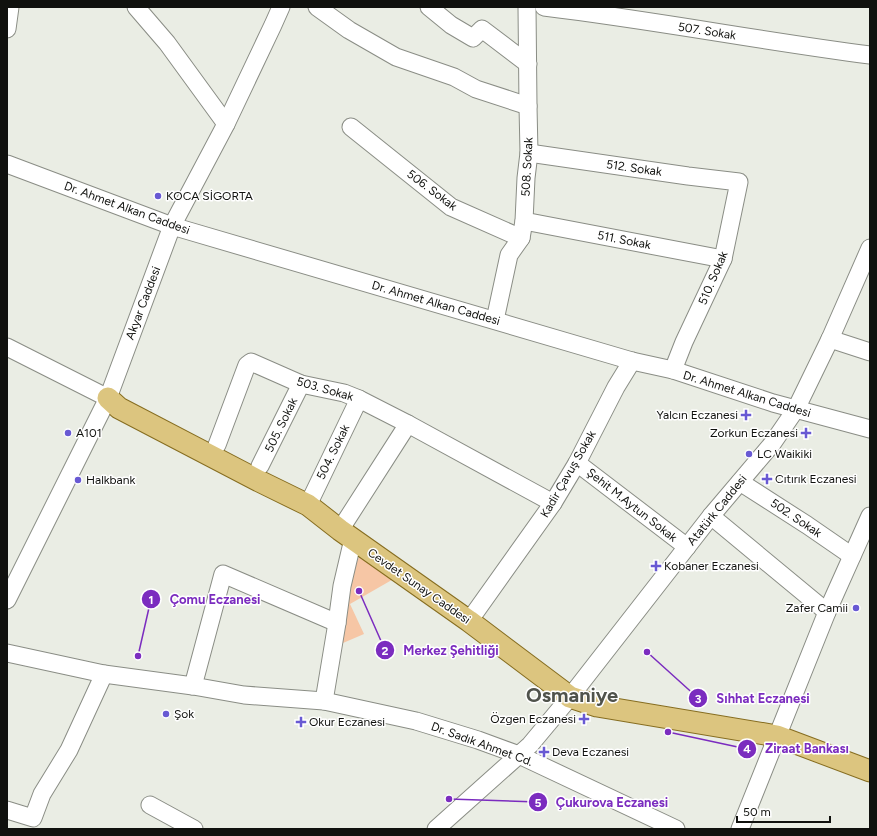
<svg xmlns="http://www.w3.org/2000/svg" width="877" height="836" viewBox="0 0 877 836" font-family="Figtree,sans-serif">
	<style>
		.green { fill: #f6c6a5 }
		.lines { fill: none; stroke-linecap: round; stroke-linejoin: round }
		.minor-casing { stroke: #8a8d85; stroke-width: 19 }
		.major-casing { stroke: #866d20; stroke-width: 23 }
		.minor { stroke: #fff; stroke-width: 17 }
		.major { stroke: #dcc57f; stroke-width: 21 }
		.poi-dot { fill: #6859d3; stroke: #fff; stroke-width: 1.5 }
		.labels { text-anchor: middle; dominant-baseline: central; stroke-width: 3; stroke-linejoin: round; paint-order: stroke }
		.street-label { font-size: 12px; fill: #10110e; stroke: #fff }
		.poi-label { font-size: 12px; fill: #10110e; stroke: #fff; text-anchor: start }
		.town-label { font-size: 20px; font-weight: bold; fill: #50534c; stroke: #fff }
		.leader { fill: none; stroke: #7b2cbf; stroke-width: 1.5 }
		.callout-dot { fill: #7b2cbf; stroke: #fff; stroke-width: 1.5 }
		.mark-label { font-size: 12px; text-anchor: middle; font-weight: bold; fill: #fff }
		.callout-label { font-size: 13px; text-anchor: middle; font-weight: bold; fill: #7b2cbf; stroke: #fff; stroke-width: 3; stroke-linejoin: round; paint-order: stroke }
	</style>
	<rect width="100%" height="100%" fill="#eaede4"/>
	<!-- green -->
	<polygon class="green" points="368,554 397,577 350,604 364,634 336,646 349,577 359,557"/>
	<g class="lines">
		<!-- minor casing -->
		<g class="minor-casing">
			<g id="minor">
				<polyline points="136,7 167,43 226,124"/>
				<polyline points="317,7 349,30 396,57 454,77 476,89 528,106"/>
				<polyline points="429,7 451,25 473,38 482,29 528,64"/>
				<path d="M544,7C653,20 761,41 870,55"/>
				<polyline points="7,29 10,7"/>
				<polyline points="351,127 451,207 521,238"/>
				<polyline points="529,153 688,176 739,182 723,259 684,342 673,370"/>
				<polyline points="7,164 172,226 632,361 673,370 773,403 870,429"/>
				<polyline points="524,221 723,259"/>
				<polyline points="495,320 509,255 521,238 524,221 526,178 529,153 528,106 527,7"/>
				<polyline points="830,339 870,352"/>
				<polyline points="7,347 108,398"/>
				<polyline points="408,424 553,503"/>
				<polyline points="217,445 247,365 251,362 301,384 344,393 359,399 408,424 340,530"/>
				<polyline points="577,463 687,547"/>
				<polyline points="260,466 301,384"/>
				<polyline points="740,482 807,525 852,556"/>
				<polyline points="308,505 359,399"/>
				<polyline points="711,516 827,612"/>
				<polyline points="7,600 108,398 172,226 226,124 273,25 281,7"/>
				<polyline points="469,621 553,503 577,463 616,387 632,361"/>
				<polyline points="7,653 104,674 193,686 244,695 324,701 416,721 478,740 519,755 676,829"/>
				<polyline points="193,686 223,574 337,623"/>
				<polyline points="324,701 337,623 342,586 353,539"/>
				<polyline points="150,805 194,829"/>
				<polyline points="7,810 33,818 42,794 69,750 104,674"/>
				<polyline points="436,829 530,745 570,697 711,516 772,444 796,409 830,339 870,248"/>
				<polyline points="740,829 827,612 870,516"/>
			</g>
		</g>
		<!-- major casing -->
		<g class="major-casing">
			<polyline id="major" points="108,398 119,408 259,481 308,505 340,530 469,621 570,697 597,706 777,736 870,771"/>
		</g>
		<!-- minor -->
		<use href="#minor" class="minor"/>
		<!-- major -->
		<use href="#major" class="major"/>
	</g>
	<!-- markers -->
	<g class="poi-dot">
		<circle cx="158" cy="196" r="4"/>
		<path d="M744 409h4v4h4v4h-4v4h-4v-4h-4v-4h4z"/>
		<circle cx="68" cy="433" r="4"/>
		<path d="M804 427h4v4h4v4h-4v4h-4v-4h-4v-4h4z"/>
		<circle cx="749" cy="454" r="4"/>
		<path d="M765 473h4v4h4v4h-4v4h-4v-4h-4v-4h4z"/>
		<circle cx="78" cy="480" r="4"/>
		<path d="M654 560h4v4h4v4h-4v4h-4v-4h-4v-4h4z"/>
		<circle cx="856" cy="608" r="4"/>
		<circle cx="166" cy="714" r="4"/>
		<path d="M582 713h4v4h4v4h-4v4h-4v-4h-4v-4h4z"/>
		<path d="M299 716h4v4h4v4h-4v4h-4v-4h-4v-4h4z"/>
		<path d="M542 746h4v4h4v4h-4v4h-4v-4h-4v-4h4z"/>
	</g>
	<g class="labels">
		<!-- street labels -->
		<g class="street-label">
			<text transform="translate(707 31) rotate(9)">507. Sokak</text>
			<text transform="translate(527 167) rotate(-87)">508. Sokak</text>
			<text transform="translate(634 168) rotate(8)">512. Sokak</text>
			<text transform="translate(432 190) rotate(37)">506. Sokak</text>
			<text transform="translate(127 208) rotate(20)">Dr. Ahmet Alkan Caddesi</text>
			<text transform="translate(624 240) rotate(11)">511. Sokak</text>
			<text transform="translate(713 278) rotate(-67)">510. Sokak</text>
			<text transform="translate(143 303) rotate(-69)">Akyar Caddesi</text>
			<text transform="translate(436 303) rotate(16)">Dr. Ahmet Alkan Caddesi</text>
			<text transform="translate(325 389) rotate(16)">503. Sokak</text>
			<text transform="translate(747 394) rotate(17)">Dr. Ahmet Alkan Caddesi</text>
			<text transform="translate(281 425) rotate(-64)">505. Sokak</text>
			<text transform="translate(333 452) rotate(-64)">504. Sokak</text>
			<text transform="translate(568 474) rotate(-60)">Kadir Çavuş Sokak</text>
			<text transform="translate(632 505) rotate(38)">Şehit M.Aytun Sokak</text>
			<text transform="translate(717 510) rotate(-51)">Atatürk Caddesi</text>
			<text transform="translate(796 518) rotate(34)">502. Sokak</text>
			<text transform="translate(419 586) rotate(35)">Cevdet Sunay Caddesi</text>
			<text transform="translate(482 744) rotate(20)">Dr. Sadık Ahmet Cd.</text>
		</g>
		<!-- poi labels -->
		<g class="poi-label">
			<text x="166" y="196">KOCA SİGORTA</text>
			<text x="738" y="415" text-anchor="end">Yalcın Eczanesi</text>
			<text x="76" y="433">A101</text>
			<text x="798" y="433" text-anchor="end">Zorkun Eczanesi</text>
			<text x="757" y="454">LC Waikiki</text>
			<text x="775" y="479">Cıtırık Eczanesi</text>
			<text x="86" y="480">Halkbank</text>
			<text x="664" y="566">Kobaner Eczanesi</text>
			<text x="848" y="608" text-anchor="end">Zafer Camii</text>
			<text x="174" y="714">Şok</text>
			<text x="576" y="719" text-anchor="end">Özgen Eczanesi</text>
			<text x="309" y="722">Okur Eczanesi</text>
			<text x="552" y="752">Deva Eczanesi</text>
		</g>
		<!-- town labels -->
		<g class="town-label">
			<text x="572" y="695">Osmaniye</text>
		</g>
	</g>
	<!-- callouts -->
	<path class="leader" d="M138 656L151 599M359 591L385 650M647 652L698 698M668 732L747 749M449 799L538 802"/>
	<g class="callout-dot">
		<circle cx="138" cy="656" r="4"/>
		<circle cx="359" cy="591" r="4"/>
		<circle cx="647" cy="652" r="4"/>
		<circle cx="668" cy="732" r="4"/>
		<circle cx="449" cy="799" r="4"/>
		<circle cx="151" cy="599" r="10"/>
		<circle cx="385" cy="650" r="10"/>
		<circle cx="698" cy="698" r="10"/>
		<circle cx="747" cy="749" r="10"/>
		<circle cx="538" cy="802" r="10"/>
	</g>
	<g class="mark-label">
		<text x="151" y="604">1</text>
		<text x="385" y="655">2</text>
		<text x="698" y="703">3</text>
		<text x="747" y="753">4</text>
		<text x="538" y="807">5</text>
	</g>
	<g class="callout-label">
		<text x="215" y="604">Çomu Eczanesi</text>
		<text x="451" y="655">Merkez Şehitliği</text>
		<text x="763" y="703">Sıhhat Eczanesi</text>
		<text x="807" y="753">Ziraat Bankası</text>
		<text x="612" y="807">Çukurova Eczanesi</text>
	</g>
	<!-- border -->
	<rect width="877" height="836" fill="none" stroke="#10110e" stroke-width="16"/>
	<!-- scale -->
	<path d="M737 816v6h93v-6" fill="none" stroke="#10110e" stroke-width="2"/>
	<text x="743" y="816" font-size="12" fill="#10110e" stroke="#ffffff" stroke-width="3" paint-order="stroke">50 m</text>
</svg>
